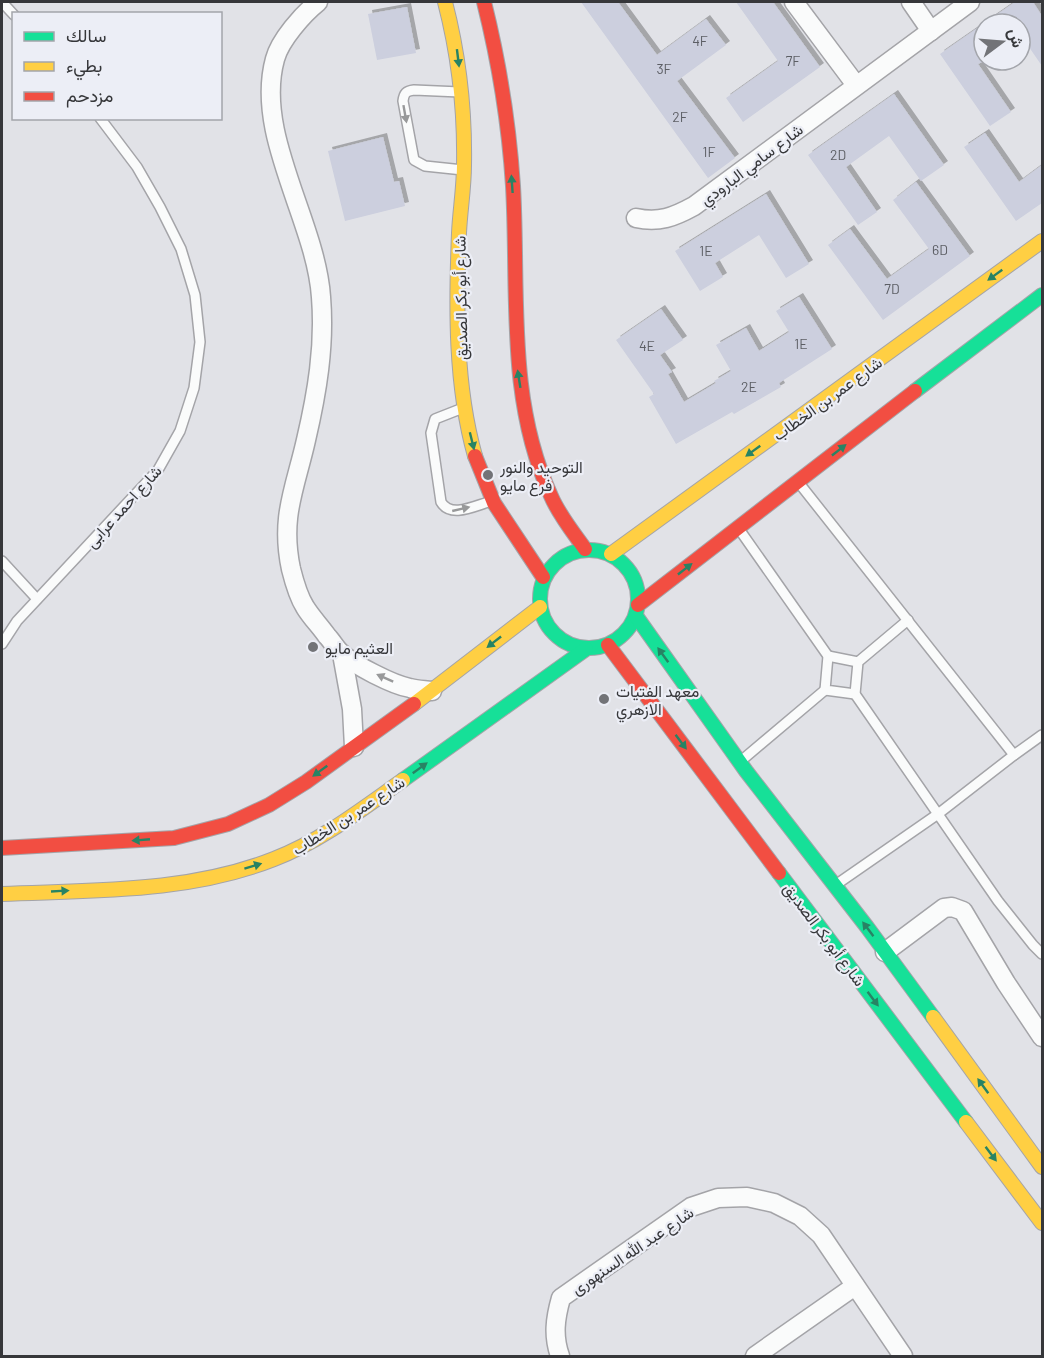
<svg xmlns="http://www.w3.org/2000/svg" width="1044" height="1358" viewBox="0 0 1044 1358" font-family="Barlow,Vazirmatn,sans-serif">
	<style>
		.building { fill: #cccfde; filter: url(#shadow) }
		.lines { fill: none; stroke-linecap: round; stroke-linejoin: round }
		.lane-casing { stroke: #a4a4a8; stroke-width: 12 }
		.street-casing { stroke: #a4a4a8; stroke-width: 21 }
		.fast-casing { stroke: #a4a4a8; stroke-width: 16 }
		.slow-casing { stroke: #a4a4a8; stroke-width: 16 }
		.jam-casing { stroke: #a4a4a8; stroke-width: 16 }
		.lane { stroke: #fafbfb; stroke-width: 9 }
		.street { stroke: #fafbfb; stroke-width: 18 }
		.fast { stroke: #16e098; stroke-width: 14 }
		.slow { stroke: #ffcf43; stroke-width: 14 }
		.jam { stroke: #f24e42; stroke-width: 14 }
		.oneway { fill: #288364 }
		.oneway2 { fill: #98999a }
		.poi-dot { fill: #727377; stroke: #eceef6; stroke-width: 2 }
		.labels { text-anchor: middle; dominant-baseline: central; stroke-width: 4.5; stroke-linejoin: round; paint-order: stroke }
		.number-label { font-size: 14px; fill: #5c5e64 }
		.street-label { font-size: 16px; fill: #36373a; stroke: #eceef6 }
		.poi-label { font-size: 16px; fill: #36373a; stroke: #eceef6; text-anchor: start }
	</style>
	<defs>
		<filter id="shadow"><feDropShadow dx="4" dy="-4" stdDeviation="0" flood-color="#0004"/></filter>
	</defs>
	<rect width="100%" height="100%" fill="#e1e2e7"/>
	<!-- building -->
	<g class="building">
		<polygon points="581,2 618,2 657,55 706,19 726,45 677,81 735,158 708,178"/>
		<polygon points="736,2 773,2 820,67 743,122 726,98 778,61"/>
		<polygon points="1015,2 1033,2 1042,16 1042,66 1020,34 1020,24 984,24 984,61 978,64 1011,112 990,126 940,54"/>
		<polygon points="407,7 416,53 377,60 368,14"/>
		<polygon points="894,94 944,165 921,181 889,136 846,167 877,212 858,225 808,155"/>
		<polygon points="985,133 1019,182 1042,165 1042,203 1016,221 964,147"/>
		<polygon points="383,137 394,182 399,181 405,206 345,221 328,151"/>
		<polygon points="916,182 970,256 883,320 828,245 850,229 887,279 929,249 893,200"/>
		<polygon points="766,194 809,264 786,278 759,235 715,263 723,277 700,291 675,251"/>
		<polygon points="799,297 832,349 779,383 781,387 734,414 732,412 676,444 649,397 654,394 616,340 661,309 683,340 660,355 672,372 668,374 684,402 716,383 714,381 731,371 716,345 746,328 759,351 789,332 776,311"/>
	</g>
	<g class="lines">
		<!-- lane casing -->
		<g class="lane-casing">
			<g id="lane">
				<polyline points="2,2 14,15"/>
				<path d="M460,92L414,90C406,91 404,93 403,101L414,160L425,166L463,170"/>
				<path d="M463,408L435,419L431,433L441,502C451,519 476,505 492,501"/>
				<polyline points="799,483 1014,755"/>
				<polyline points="739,529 828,656 825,690 855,694"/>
				<polyline points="2,561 37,599"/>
				<polyline points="908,620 858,662 855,694 998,901 1033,945 1042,954"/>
				<polyline points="2,644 17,621 158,470 180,431 194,388 200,342 195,295 181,249 160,207 137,167 100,118"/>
				<polyline points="828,656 858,662"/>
				<polyline points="742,760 825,690"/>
				<polyline points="837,884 938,814 1014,755 1042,735"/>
			</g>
		</g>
		<!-- street casing -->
		<g class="street-casing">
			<g id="street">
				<path d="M318,2C303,14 280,40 275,59C254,135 316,221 321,297C325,346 317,393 306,440C295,489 280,517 291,569C294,581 298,596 305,607C311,617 320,626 327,636C332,641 336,649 341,653C354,665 393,685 410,688C417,690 425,690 432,691"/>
				<polyline points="794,2 856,85"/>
				<polyline points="911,2 931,31"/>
				<path d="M636,218C659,223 674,217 694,206L970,2"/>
				<polyline points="342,654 352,709 354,747"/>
				<polyline points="885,952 944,908 952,907 963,911 1006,983 1042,1037"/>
				<path d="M560,1356C553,1336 555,1319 561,1298L691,1207L718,1198L747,1197L774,1203L800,1216L821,1235L903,1356"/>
				<polyline points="755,1356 855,1286"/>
			</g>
		</g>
		<!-- fast casing -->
		<g class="fast-casing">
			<g id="fast">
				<polyline points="915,391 1042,295"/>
				<circle cx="589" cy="599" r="49"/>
				<polyline points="636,616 746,771 867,927 933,1017"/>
				<polyline points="403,780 586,649"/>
				<polyline points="779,873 966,1122"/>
			</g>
		</g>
		<!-- slow casing -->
		<g class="slow-casing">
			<g id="slow">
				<path d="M445,2C459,56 465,110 464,165C464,188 460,211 459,233C456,306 455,385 475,456"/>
				<polyline points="611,554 1042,241"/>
				<polyline points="414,704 540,607"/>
				<path d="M2,894C93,890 188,893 274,859C321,841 362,809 403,780"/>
				<polyline points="933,1017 1042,1167"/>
				<polyline points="966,1122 1042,1223"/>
			</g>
		</g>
		<!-- jam casing -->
		<g class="jam-casing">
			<g id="jam">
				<path d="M484,2C499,62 509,124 513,186C519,289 506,399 551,496C559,515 573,532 585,549"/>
				<polyline points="475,456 494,503 543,577"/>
				<polyline points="638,605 915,391"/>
				<polyline points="608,645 779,873"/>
				<polyline points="2,848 174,838 228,824 269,805 306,782 414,704"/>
			</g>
		</g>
		<!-- lane -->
		<use href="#lane" class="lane"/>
		<!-- street -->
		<use href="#street" class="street"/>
		<!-- fast -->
		<use href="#fast" class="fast"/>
		<!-- slow -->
		<use href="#slow" class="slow"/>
		<!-- jam -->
		<use href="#jam" class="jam"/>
	</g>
	<!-- one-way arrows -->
	<defs><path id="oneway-solid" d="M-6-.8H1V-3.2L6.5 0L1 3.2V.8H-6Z" transform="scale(1.5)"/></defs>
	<g class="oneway">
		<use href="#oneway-solid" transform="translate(458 58) rotate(83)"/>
		<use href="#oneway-solid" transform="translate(512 184) rotate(-94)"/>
		<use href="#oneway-solid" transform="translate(995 275) rotate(144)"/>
		<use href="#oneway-solid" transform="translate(519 379) rotate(-99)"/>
		<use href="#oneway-solid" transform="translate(472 441) rotate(76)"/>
		<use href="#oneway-solid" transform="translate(839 450) rotate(-38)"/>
		<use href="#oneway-solid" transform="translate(753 451) rotate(144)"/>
		<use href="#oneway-solid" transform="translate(685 569) rotate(-38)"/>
		<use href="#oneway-solid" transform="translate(494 642) rotate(142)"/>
		<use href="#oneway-solid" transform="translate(663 655) rotate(-126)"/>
		<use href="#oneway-solid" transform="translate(681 742) rotate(53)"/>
		<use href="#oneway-solid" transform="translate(420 768) rotate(-36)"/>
		<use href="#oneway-solid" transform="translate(320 771) rotate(144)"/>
		<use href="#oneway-solid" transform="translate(141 840) rotate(175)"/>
		<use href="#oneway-solid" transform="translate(253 866) rotate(-17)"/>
		<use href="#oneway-solid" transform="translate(60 891) rotate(-3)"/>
		<use href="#oneway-solid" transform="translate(868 929) rotate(-127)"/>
		<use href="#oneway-solid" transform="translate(873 999) rotate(53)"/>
		<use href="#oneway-solid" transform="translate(983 1086) rotate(-126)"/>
		<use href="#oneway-solid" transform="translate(991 1154) rotate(53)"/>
	</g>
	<g class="oneway2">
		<use href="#oneway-solid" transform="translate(405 114) rotate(80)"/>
		<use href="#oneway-solid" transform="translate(461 509) rotate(-13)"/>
		<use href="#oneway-solid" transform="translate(385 678) rotate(-156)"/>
	</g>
	<!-- markers -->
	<g class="poi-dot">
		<circle cx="488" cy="475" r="6"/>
		<circle cx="313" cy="647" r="6"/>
		<circle cx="604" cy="699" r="6"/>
	</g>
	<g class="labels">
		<!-- number labels -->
		<g class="number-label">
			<text x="700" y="40">4F</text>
			<text x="793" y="60">7F</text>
			<text x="664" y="68">3F</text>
			<text x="680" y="116">2F</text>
			<text x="709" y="151">1F</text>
			<text x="838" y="154">2D</text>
			<text x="940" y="249">6D</text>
			<text x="706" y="250">1E</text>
			<text x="892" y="288">7D</text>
			<text x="801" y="343">1E</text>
			<text x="647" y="345">4E</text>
			<text x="749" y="386">2E</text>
		</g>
		<!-- street labels -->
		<g class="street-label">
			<text transform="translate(751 164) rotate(-37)">شارع سامي البارودي</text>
			<text transform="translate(460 298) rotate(-91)">شارع أبو بكر الصديق</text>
			<text transform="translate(827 398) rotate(-36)">شارع عمر بن الخطاب</text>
			<text transform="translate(123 506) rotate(-48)">شارع احمد عرابى</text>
			<text transform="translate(348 815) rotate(-33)">شارع عمر بن الخطاب</text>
			<text transform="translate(825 934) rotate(53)">شارع أبو بكر الصديق</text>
			<text transform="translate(632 1250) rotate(-34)">شارع عبد الله السنهورى</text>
		</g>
		<!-- poi labels -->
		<g class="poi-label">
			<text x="500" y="466">التوحيد والنور<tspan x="500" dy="18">فرع مايو</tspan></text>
			<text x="325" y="647">العثيم مايو</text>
			<text x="616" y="690">معهد الفتيات<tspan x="616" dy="18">الازهري</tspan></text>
		</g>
	</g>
	<!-- border -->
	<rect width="1044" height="1358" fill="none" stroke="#36373a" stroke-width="6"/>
	<!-- legend -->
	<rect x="12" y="12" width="210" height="108" fill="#eceef6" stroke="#a3a5ab" stroke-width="1.5"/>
	<rect x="24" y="32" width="30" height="9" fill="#16e098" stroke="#a3a5ab" stroke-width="1.5"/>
	<text x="66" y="42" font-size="18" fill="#36373a">سالك</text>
	<rect x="24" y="62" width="30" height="9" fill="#ffcf43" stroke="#a3a5ab" stroke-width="1.5"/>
	<text x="66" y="72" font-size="18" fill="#36373a">بطيء</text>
	<rect x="24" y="92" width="30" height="9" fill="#f24e42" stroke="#a3a5ab" stroke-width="1.5"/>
	<text x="66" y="102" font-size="18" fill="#36373a">مزدحم</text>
	<!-- north arrow -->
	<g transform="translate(1002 42) rotate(74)"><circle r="28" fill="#eceef6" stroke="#a3a5ab" stroke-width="1.5"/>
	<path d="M0-4.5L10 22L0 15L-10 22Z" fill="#727377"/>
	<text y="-9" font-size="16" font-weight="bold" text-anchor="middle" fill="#36373a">ش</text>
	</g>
</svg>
